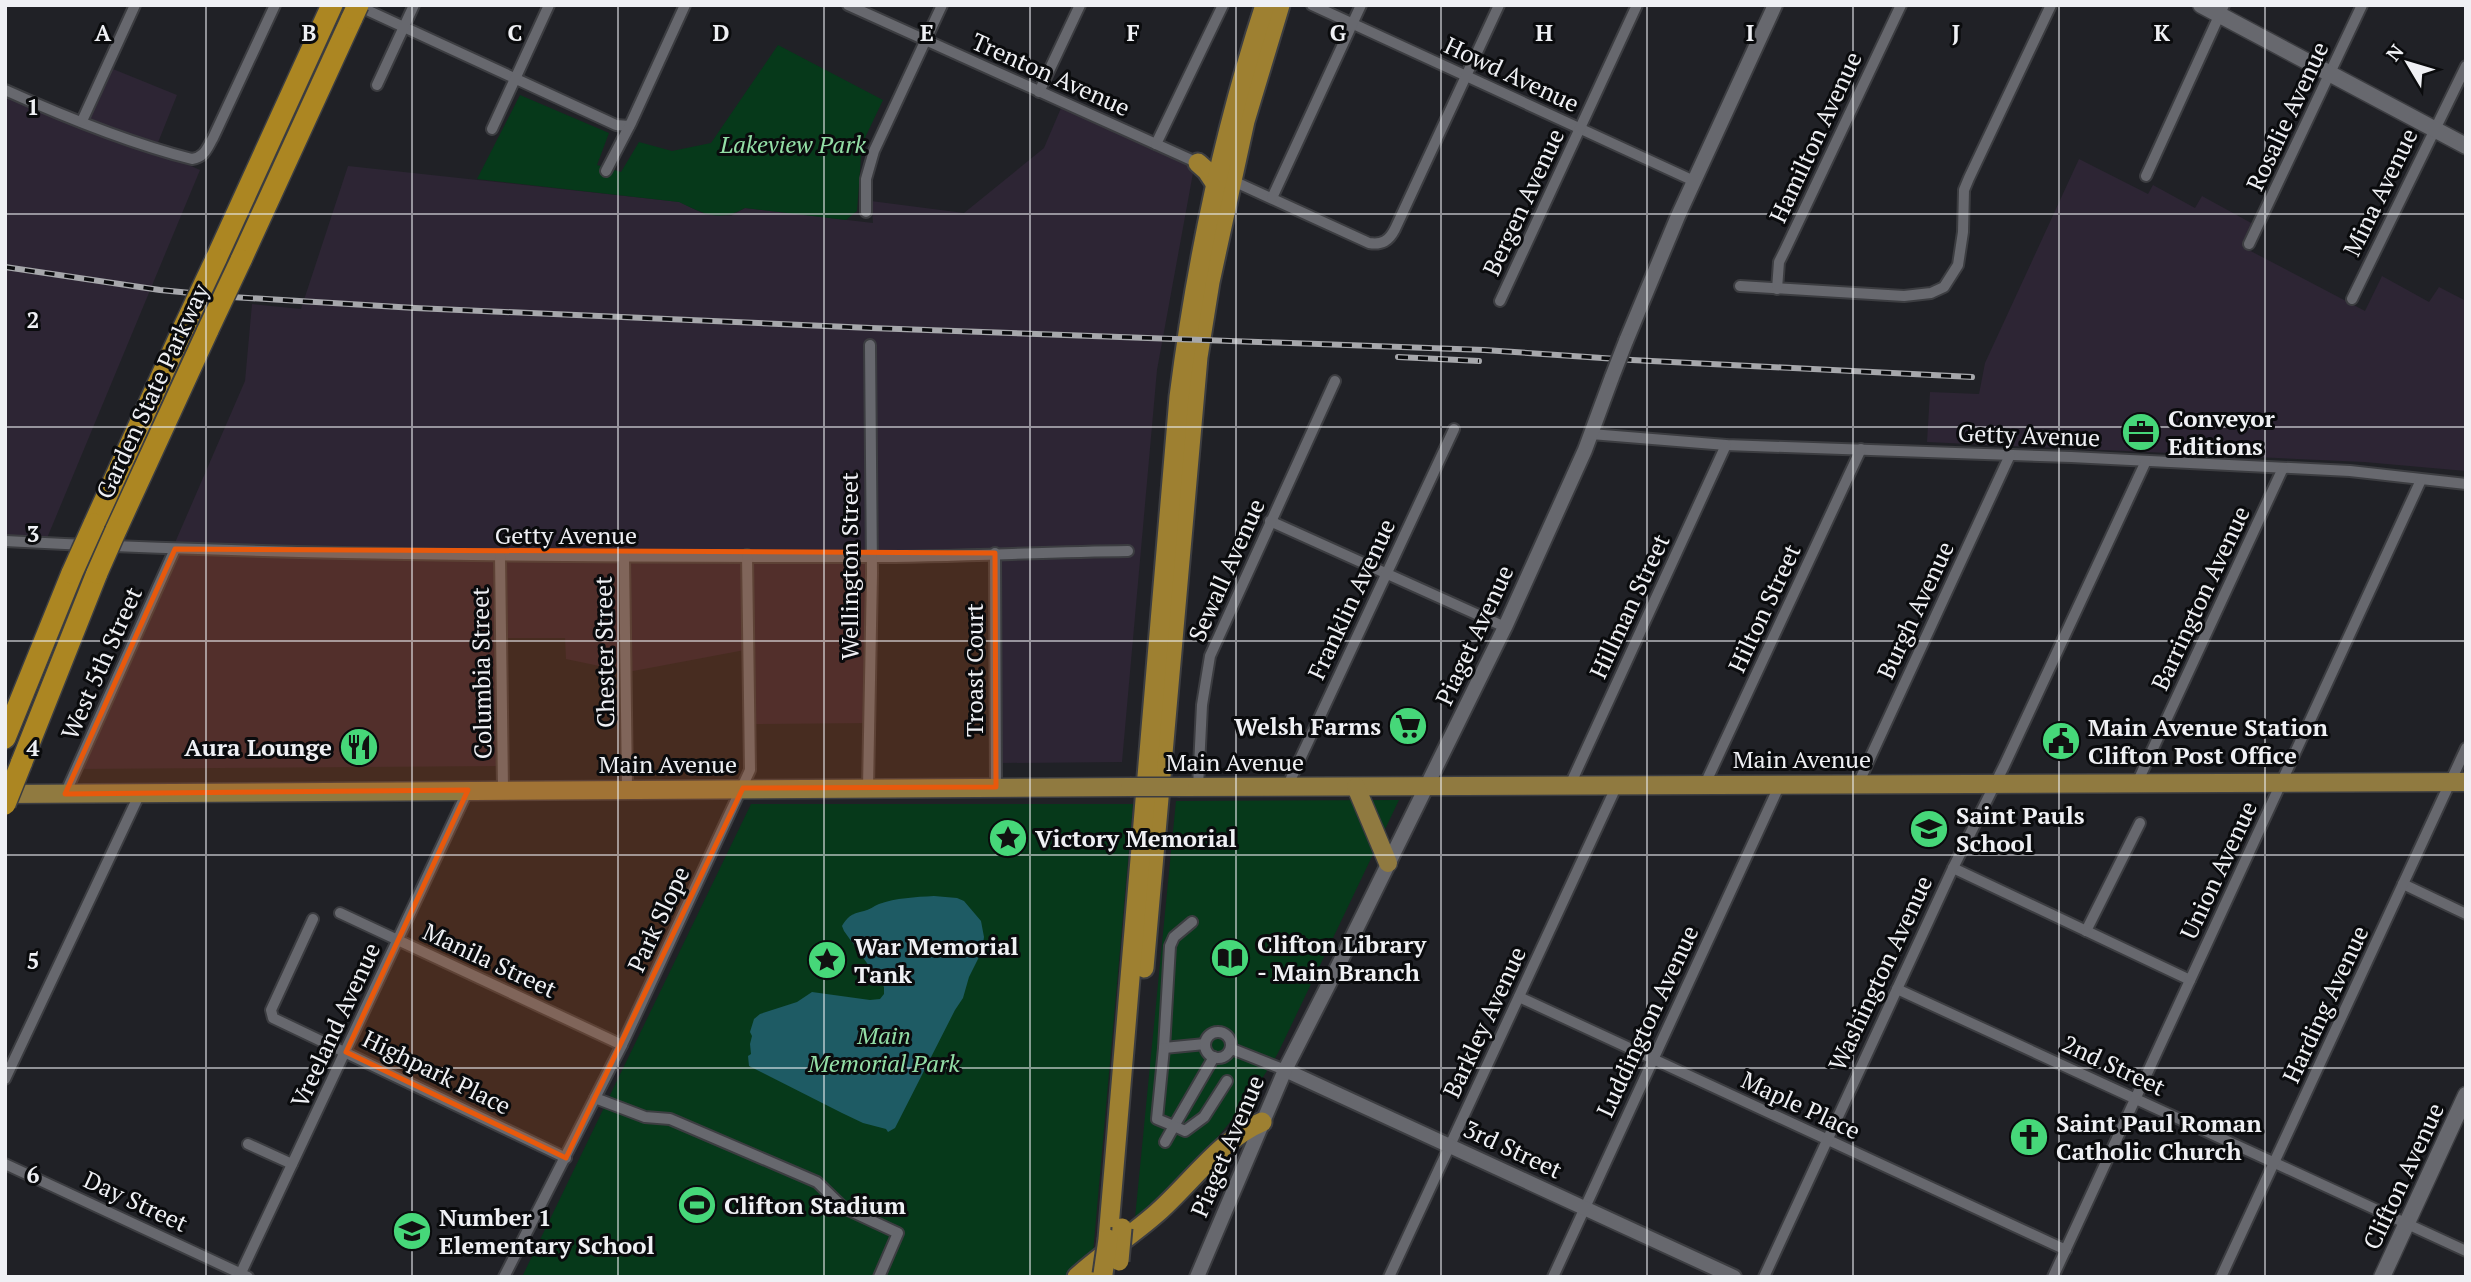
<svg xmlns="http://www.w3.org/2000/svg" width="2471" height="1282" viewBox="0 0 2471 1282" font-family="'PT Serif',serif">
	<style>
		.industrial { fill: #2d2534 }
		.green { fill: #06391a }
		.water { fill: #1e5b64 }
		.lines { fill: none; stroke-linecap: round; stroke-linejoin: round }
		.minor-casing { stroke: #3c3d41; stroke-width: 14 }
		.tertiary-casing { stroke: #3c3d41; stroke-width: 18 }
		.secondary-casing { stroke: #3c3d41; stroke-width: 19 }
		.primary-casing { stroke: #3c3d41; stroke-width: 21 }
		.trunk-casing { stroke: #3c3d41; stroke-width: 23 }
		.motorway-casing { stroke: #3c3d41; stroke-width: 24 }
		.minor { stroke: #67686e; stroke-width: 10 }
		.tertiary { stroke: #67686e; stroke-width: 14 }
		.secondary { stroke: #67686e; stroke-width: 16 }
		.primary { stroke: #907a40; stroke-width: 18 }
		.trunk { stroke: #9e8031; stroke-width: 19 }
		.motorway { stroke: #ac8622; stroke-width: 21 }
		.rail-casing { stroke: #a6a7ab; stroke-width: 6 }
		.rail { stroke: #0a0b0d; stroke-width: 3.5; stroke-dasharray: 10; stroke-linecap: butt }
		.tertiary-bridge-casing { stroke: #3c3d41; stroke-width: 18; stroke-linecap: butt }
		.primary-bridge-casing { stroke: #3c3d41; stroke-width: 21; stroke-linecap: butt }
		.trunk-bridge-casing { stroke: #3c3d41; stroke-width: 23; stroke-linecap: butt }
		.motorway-bridge-casing { stroke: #3c3d41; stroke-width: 24; stroke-linecap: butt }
		.tertiary-bridge { stroke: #67686e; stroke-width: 14 }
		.primary-bridge { stroke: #907a40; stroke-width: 18 }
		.trunk-bridge { stroke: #9e8031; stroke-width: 19 }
		.motorway-bridge { stroke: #ac8622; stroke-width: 21 }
		.marked { fill: #e8590c; fill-opacity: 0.2; stroke: #e8590c; stroke-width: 5; stroke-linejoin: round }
		.grid { fill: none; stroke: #eff0f4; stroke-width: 2; stroke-opacity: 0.55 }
		.labels { text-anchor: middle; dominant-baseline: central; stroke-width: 6; stroke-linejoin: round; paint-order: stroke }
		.street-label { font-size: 24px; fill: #eff0f4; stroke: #0a0b0d }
		.park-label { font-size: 24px; font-style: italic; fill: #93dea6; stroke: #0a0b0d }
		.poi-label { font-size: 24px; font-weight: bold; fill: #eff0f4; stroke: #0a0b0d; text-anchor: start }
		.grid-label { font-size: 23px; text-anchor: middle; font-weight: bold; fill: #eff0f4; stroke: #0a0b0d; stroke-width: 6; stroke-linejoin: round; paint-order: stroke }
	</style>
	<rect width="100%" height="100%" fill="#202126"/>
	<!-- industrial -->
	<g class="industrial">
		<polygon points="108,67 177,95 155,150 200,170 45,543 5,542 5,86 85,119"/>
		<polygon points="1064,101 1195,162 1157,370 1122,762 1001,763 1001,553 872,556 874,723 750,724 750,649 628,672 566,659 565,638 504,638 505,766 77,769 245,381 252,304 301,309 348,166 680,202 706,215 731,216 745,208 873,223 871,201 964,213 1044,148"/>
		<polygon points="2079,159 2148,194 2153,185 2195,208 2202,196 2253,224 2243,247 2365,311 2382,276 2429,302 2439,287 2466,301 2466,471 2364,462 1927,442 1930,392 1979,394 1985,363"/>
	</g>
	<!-- green -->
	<g class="green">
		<path d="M778,45L883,100L862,144L857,211L846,220L745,208C719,222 704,214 679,202L477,179L520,95L609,133L597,165L621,172L639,142L672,151L711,143Z"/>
		<path d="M1399,800L1278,1053C1241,1117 1191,1170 1135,1218L1176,801Z"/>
		<polygon points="751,804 1133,804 1093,1253 1065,1277 522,1277"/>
	</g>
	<!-- water -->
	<path class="water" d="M934,896L957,898L964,901L981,921L984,937L982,951L969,977L963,998L955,1010L895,1128L888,1132L886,1129L863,1123L842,1113L749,1066L748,1056L751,1054L750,1044L752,1036L750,1032L754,1019L760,1014L797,1002L812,992L870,1000L880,999L884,994V987L844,931L842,926C849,915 852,914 864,911C869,910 874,906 879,904C896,898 915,897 934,896Z"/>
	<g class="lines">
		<!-- minor casing -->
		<g class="minor-casing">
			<g id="minor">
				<polyline points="356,5 616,125 629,126"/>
				<polyline points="848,5 1198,163"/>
				<polyline points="1312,5 1694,181"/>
				<polyline points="377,85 414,5"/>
				<path d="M5,90C65,117 128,143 192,159C205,157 207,148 213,138L275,5"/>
				<polyline points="1039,92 1080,5"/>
				<polyline points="82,121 135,5"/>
				<polyline points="492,129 549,5"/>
				<polyline points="1156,144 1223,5"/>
				<polyline points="606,171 631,123 685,5"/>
				<polyline points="2146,176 2224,5"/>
				<path d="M1231,180L1369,243C1382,245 1389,241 1395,229L1499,5"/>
				<polyline points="1272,198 1361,5"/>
				<polyline points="866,212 866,179 874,151 942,5"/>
				<polyline points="2249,244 2362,5"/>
				<polyline points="1740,286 1904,296 1931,293 1944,287 1958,265 1963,232 1964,190 1969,178 2051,5"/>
				<polyline points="1777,289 1779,262 1785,250 1901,5"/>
				<polyline points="2352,299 2466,66"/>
				<polyline points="1500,301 1637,5"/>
				<polyline points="1591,434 1726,445 2071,457 2350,471 2466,484"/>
				<polyline points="1270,521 1505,627"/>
				<path d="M5,541C293,556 581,557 868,557C955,557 1041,552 1128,551"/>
				<polyline points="995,553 996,787"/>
				<polyline points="500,555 503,790"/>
				<polyline points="624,556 627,789"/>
				<polyline points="2137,783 2283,468"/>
				<polyline points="1705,784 1861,449"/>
				<polyline points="1858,784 2010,455"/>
				<polyline points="1570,785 1726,445"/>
				<polyline points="1198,787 1202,705 1210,656 1335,381"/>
				<polyline points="1287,787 1454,429"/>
				<polyline points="868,788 872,573 870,345"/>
				<polyline points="65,794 175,549"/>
				<polyline points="1953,868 2190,980"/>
				<polyline points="2403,884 2466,914"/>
				<polyline points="340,913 622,1045"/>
				<polyline points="313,919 271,1010 273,1018 566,1158"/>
				<polyline points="1192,922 1174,937 1170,946 1164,1048 1205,1044"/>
				<polyline points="2086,931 2140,823"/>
				<polyline points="1897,989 2466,1251"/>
				<polyline points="1519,997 2066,1250"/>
				<circle cx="1218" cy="1045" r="13"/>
				<polyline points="1164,1048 1157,1119 1174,1126 1214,1057"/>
				<polyline points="1232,1049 1285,1070"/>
				<polyline points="5,1079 140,793"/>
				<polyline points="595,1098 645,1117 670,1119 817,1182 844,1208 898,1233 879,1277"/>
				<polyline points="1165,1142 1174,1126 1185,1131 1204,1117 1227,1081"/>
				<polyline points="248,1144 292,1164"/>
				<polyline points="5,1164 248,1277"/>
				<polyline points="239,1277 468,790"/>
				<polyline points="504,1277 622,1045 750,770 747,555"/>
				<polyline points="1389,1277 1617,785"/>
				<polyline points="1553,1277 1780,784"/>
				<polyline points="1764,1277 1953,868 2004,766 2146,461"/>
				<polyline points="2053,1277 2421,480"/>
				<polyline points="2221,1277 2466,748"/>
			</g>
		</g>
		<!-- tertiary casing -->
		<g class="tertiary-casing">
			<g id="tertiary">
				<polyline points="1626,341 1678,216 1775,5"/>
				<polyline points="1285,1070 1734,1277"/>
				<polyline points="1197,1277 1285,1070 1337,968 1505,627 1585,450 1612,377"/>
			</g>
		</g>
		<!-- secondary casing -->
		<g class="secondary-casing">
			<g id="secondary">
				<polyline points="2201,5 2466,146"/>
				<polyline points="2382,1277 2466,1095"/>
			</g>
		</g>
		<!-- primary casing -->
		<g class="primary-casing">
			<g id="primary">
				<polyline points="1180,787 2466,782"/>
				<polyline points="1356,787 1388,863"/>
				<polyline points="5,794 1130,787"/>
			</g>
		</g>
		<!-- trunk casing -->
		<g class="trunk-casing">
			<g id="trunk">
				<polyline points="1198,163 1207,171 1215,183"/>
				<polyline points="1144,968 1198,357 1210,282 1245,121 1280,5"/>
				<path d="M1108,1239L1179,397C1196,263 1223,133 1265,5"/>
				<path d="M1077,1277C1102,1254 1131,1236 1157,1213C1191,1183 1221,1139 1262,1122"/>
			</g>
		</g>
		<!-- motorway casing -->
		<g class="motorway-casing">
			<g id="motorway">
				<polyline points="216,259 332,5"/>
				<polyline points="241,260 352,18"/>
				<polyline points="94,524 183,329"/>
				<polyline points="116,530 208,330"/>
				<polyline points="5,738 72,573"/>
				<polyline points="21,764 97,573"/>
			</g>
		</g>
		<!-- minor -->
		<use href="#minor" class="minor"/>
		<!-- tertiary -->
		<use href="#tertiary" class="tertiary"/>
		<!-- secondary -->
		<use href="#secondary" class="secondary"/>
		<!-- primary -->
		<use href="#primary" class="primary"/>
		<!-- trunk -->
		<use href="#trunk" class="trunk"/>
		<!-- motorway -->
		<use href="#motorway" class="motorway"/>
		<!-- rail casing -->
		<g class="rail-casing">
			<g id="rail">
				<polyline points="5,267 160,290 232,297 415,308 871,328 1484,350 1632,360 1972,377"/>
				<polyline points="1398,357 1479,361"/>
			</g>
		</g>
		<!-- rail -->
		<use href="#rail" class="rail"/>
		<!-- tertiary-bridge casing -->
		<g class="tertiary-bridge-casing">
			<polyline id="tertiary-bridge" points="1612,377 1626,341"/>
		</g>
		<!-- primary-bridge casing -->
		<g class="primary-bridge-casing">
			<polyline id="primary-bridge" points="1130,787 1180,787"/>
		</g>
		<!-- trunk-bridge casing -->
		<g class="trunk-bridge-casing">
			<g id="trunk-bridge">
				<polyline points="1119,1261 1122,1228"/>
				<polyline points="1103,1274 1108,1239"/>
			</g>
		</g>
		<!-- motorway-bridge casing -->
		<g class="motorway-bridge-casing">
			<g id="motorway-bridge">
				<polyline points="352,18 358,5"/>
				<polyline points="183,329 216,259"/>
				<polyline points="208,330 241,260"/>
				<polyline points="72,573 94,524"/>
				<polyline points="97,573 116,530"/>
				<polyline points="5,804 21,764"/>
			</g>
		</g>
		<!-- tertiary-bridge -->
		<use href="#tertiary-bridge" class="tertiary-bridge"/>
		<!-- primary-bridge -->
		<use href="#primary-bridge" class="primary-bridge"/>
		<!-- trunk-bridge -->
		<use href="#trunk-bridge" class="trunk-bridge"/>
		<!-- motorway-bridge -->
		<use href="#motorway-bridge" class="motorway-bridge"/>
	</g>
	<!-- marked area -->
	<path class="marked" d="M175,549L995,553L996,787L743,788L566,1158L346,1052L468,790L65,794Z"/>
	<!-- grid -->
	<path class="grid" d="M206,5V1277M412,5V1277M618,5V1277M824,5V1277M1030,5V1277M1236,5V1277M1441,5V1277M1647,5V1277M1853,5V1277M2059,5V1277M2265,5V1277M5,214H2466M5,427H2466M5,641H2466M5,855H2466M5,1068H2466"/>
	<!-- icons -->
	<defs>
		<g id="office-disc" transform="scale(2.0125)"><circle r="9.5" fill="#46d779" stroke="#0a0b0d"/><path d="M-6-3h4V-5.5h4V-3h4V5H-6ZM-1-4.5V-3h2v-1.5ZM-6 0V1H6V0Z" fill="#111"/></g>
		<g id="supermarket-disc" transform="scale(2.0125)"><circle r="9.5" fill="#46d779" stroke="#0a0b0d"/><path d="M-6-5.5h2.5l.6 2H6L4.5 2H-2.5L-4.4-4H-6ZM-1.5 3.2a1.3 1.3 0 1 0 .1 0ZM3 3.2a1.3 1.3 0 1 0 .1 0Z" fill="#111"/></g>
		<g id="civic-disc" transform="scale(2.0125)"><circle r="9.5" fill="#46d779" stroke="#0a0b0d"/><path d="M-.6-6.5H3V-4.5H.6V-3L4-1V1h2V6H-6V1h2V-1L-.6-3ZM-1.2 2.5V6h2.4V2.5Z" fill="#111"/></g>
		<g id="restaurant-disc" transform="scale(2.0125)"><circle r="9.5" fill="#46d779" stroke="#0a0b0d"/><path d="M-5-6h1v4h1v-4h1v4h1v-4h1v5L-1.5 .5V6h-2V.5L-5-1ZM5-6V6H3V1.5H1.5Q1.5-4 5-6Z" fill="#111"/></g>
		<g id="school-disc" transform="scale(2.0125)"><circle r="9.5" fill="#46d779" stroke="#0a0b0d"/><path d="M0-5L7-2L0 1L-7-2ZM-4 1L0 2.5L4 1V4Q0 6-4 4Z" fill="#111"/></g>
		<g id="sight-disc" transform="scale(2.0125)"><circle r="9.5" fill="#46d779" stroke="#0a0b0d"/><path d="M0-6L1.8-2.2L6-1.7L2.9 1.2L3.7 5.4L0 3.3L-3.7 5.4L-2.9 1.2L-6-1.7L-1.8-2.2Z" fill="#111"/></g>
		<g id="library-disc" transform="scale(2.0125)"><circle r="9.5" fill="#46d779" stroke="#0a0b0d"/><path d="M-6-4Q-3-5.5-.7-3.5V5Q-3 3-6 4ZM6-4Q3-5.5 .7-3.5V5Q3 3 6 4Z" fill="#111"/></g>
		<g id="church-disc" transform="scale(2.0125)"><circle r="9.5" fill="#46d779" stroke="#0a0b0d"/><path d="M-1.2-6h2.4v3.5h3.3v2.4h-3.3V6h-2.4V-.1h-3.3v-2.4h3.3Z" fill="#111"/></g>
		<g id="stadium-disc" transform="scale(2.0125)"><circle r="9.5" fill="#46d779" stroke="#0a0b0d"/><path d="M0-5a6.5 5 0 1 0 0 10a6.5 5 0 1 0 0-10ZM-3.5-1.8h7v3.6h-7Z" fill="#111"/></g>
	</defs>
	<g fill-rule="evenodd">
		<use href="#office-disc" x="2141" y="432"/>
		<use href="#supermarket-disc" x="1408" y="726"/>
		<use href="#civic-disc" x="2061" y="741"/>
		<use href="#restaurant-disc" x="359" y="747"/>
		<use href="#school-disc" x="1929" y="829"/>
		<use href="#sight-disc" x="1008" y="838"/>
		<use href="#library-disc" x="1230" y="958"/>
		<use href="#sight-disc" x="827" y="960"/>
		<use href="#church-disc" x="2029" y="1137"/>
		<use href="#stadium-disc" x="697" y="1205"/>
		<use href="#school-disc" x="412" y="1231"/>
	</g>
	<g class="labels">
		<!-- street labels -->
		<g class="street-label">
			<text transform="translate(1051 74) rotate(24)">Trenton Avenue</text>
			<text transform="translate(1512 74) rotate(25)">Howd Avenue</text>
			<text transform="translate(2287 116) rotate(-65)">Rosalie Avenue</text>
			<text transform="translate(1815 137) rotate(-65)">Hamilton Avenue</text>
			<text transform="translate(2380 192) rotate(-64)">Mina Avenue</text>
			<text transform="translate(1523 202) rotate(-65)">Bergen Avenue</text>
			<text transform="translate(152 391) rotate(-65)">Garden State Parkway</text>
			<text transform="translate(2029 435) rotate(2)">Getty Avenue</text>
			<text x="566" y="535">Getty Avenue</text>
			<text transform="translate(849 566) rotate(-90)">Wellington Street</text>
			<text transform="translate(1226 570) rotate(-66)">Sewall Avenue</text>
			<text transform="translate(2200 598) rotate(-65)">Barrington Avenue</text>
			<text transform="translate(1351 599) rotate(-65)">Franklin Avenue</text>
			<text transform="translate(1629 606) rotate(-65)">Hillman Street</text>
			<text transform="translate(1764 608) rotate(-65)">Hilton Street</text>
			<text transform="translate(1915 610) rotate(-65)">Burgh Avenue</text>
			<text transform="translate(1474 635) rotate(-65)">Piaget Avenue</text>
			<text transform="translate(604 652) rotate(-91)">Chester Street</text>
			<text transform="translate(101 663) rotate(-66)">West 5th Street</text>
			<text transform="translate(974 670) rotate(-90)">Troast Court</text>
			<text transform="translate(481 673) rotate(-91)">Columbia Street</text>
			<text x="1802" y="759">Main Avenue</text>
			<text x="1235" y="762">Main Avenue</text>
			<text x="668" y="764">Main Avenue</text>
			<text transform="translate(2218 870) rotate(-65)">Union Avenue</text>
			<text transform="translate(658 919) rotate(-65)">Park Slope</text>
			<text transform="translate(490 960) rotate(25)">Manila Street</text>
			<text transform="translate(1880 973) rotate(-65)">Washington Avenue</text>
			<text transform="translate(2325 1004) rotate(-65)">Harding Avenue</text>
			<text transform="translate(1647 1021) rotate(-65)">Luddington Avenue</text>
			<text transform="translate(1484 1022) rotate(-65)">Barkley Avenue</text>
			<text transform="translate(335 1025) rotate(-65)">Vreeland Avenue</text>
			<text transform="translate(2114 1065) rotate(25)">2nd Street</text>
			<text transform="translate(437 1072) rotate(26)">Highpark Place</text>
			<text transform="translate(1801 1105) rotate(25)">Maple Place</text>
			<text transform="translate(1227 1146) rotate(-67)">Piaget Avenue</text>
			<text transform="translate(1513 1149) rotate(25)">3rd Street</text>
			<text transform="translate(2403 1176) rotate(-65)">Clifton Avenue</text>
			<text transform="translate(136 1201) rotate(25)">Day Street</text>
		</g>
		<!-- park labels -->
		<g class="park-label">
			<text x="793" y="144">Lakeview Park</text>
			<text x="884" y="1035">Main<tspan x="884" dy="28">Memorial Park</tspan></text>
		</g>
		<!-- poi labels -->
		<g class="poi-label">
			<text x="2168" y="418">Conveyor<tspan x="2168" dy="28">Editions</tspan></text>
			<text x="1381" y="726" text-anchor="end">Welsh Farms</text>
			<text x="2088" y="727">Main Avenue Station<tspan x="2088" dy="28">Clifton Post Office</tspan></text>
			<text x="332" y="747" text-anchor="end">Aura Lounge</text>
			<text x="1956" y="815">Saint Pauls<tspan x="1956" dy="28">School</tspan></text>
			<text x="1035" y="838">Victory Memorial</text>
			<text x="1257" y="944">Clifton Library<tspan x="1257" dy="28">- Main Branch</tspan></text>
			<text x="854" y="946">War Memorial<tspan x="854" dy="28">Tank</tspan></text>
			<text x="2056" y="1123">Saint Paul Roman<tspan x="2056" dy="28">Catholic Church</tspan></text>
			<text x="724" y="1205">Clifton Stadium</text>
			<text x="439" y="1217">Number 1<tspan x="439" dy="28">Elementary School</tspan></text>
		</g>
	</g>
	<g class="grid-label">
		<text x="103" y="41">A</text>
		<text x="309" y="41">B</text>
		<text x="515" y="41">C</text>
		<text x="721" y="41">D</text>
		<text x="927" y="41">E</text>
		<text x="1133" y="41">F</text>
		<text x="1338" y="41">G</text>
		<text x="1544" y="41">H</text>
		<text x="1750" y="41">I</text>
		<text x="1956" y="41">J</text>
		<text x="2162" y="41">K</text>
		<text x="33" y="115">1</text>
		<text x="33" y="328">2</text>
		<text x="33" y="542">3</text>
		<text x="33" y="756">4</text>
		<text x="33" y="969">5</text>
		<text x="33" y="1183">6</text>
	</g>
	<!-- border -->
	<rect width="2471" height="1282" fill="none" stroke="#eff0f4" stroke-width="14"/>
	<!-- north arrow -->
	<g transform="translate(2408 63) rotate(308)" stroke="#0a0b0d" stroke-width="5" paint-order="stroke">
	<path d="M0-5L12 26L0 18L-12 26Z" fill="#eff0f4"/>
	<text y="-10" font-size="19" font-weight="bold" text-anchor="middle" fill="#eff0f4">N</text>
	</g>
</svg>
